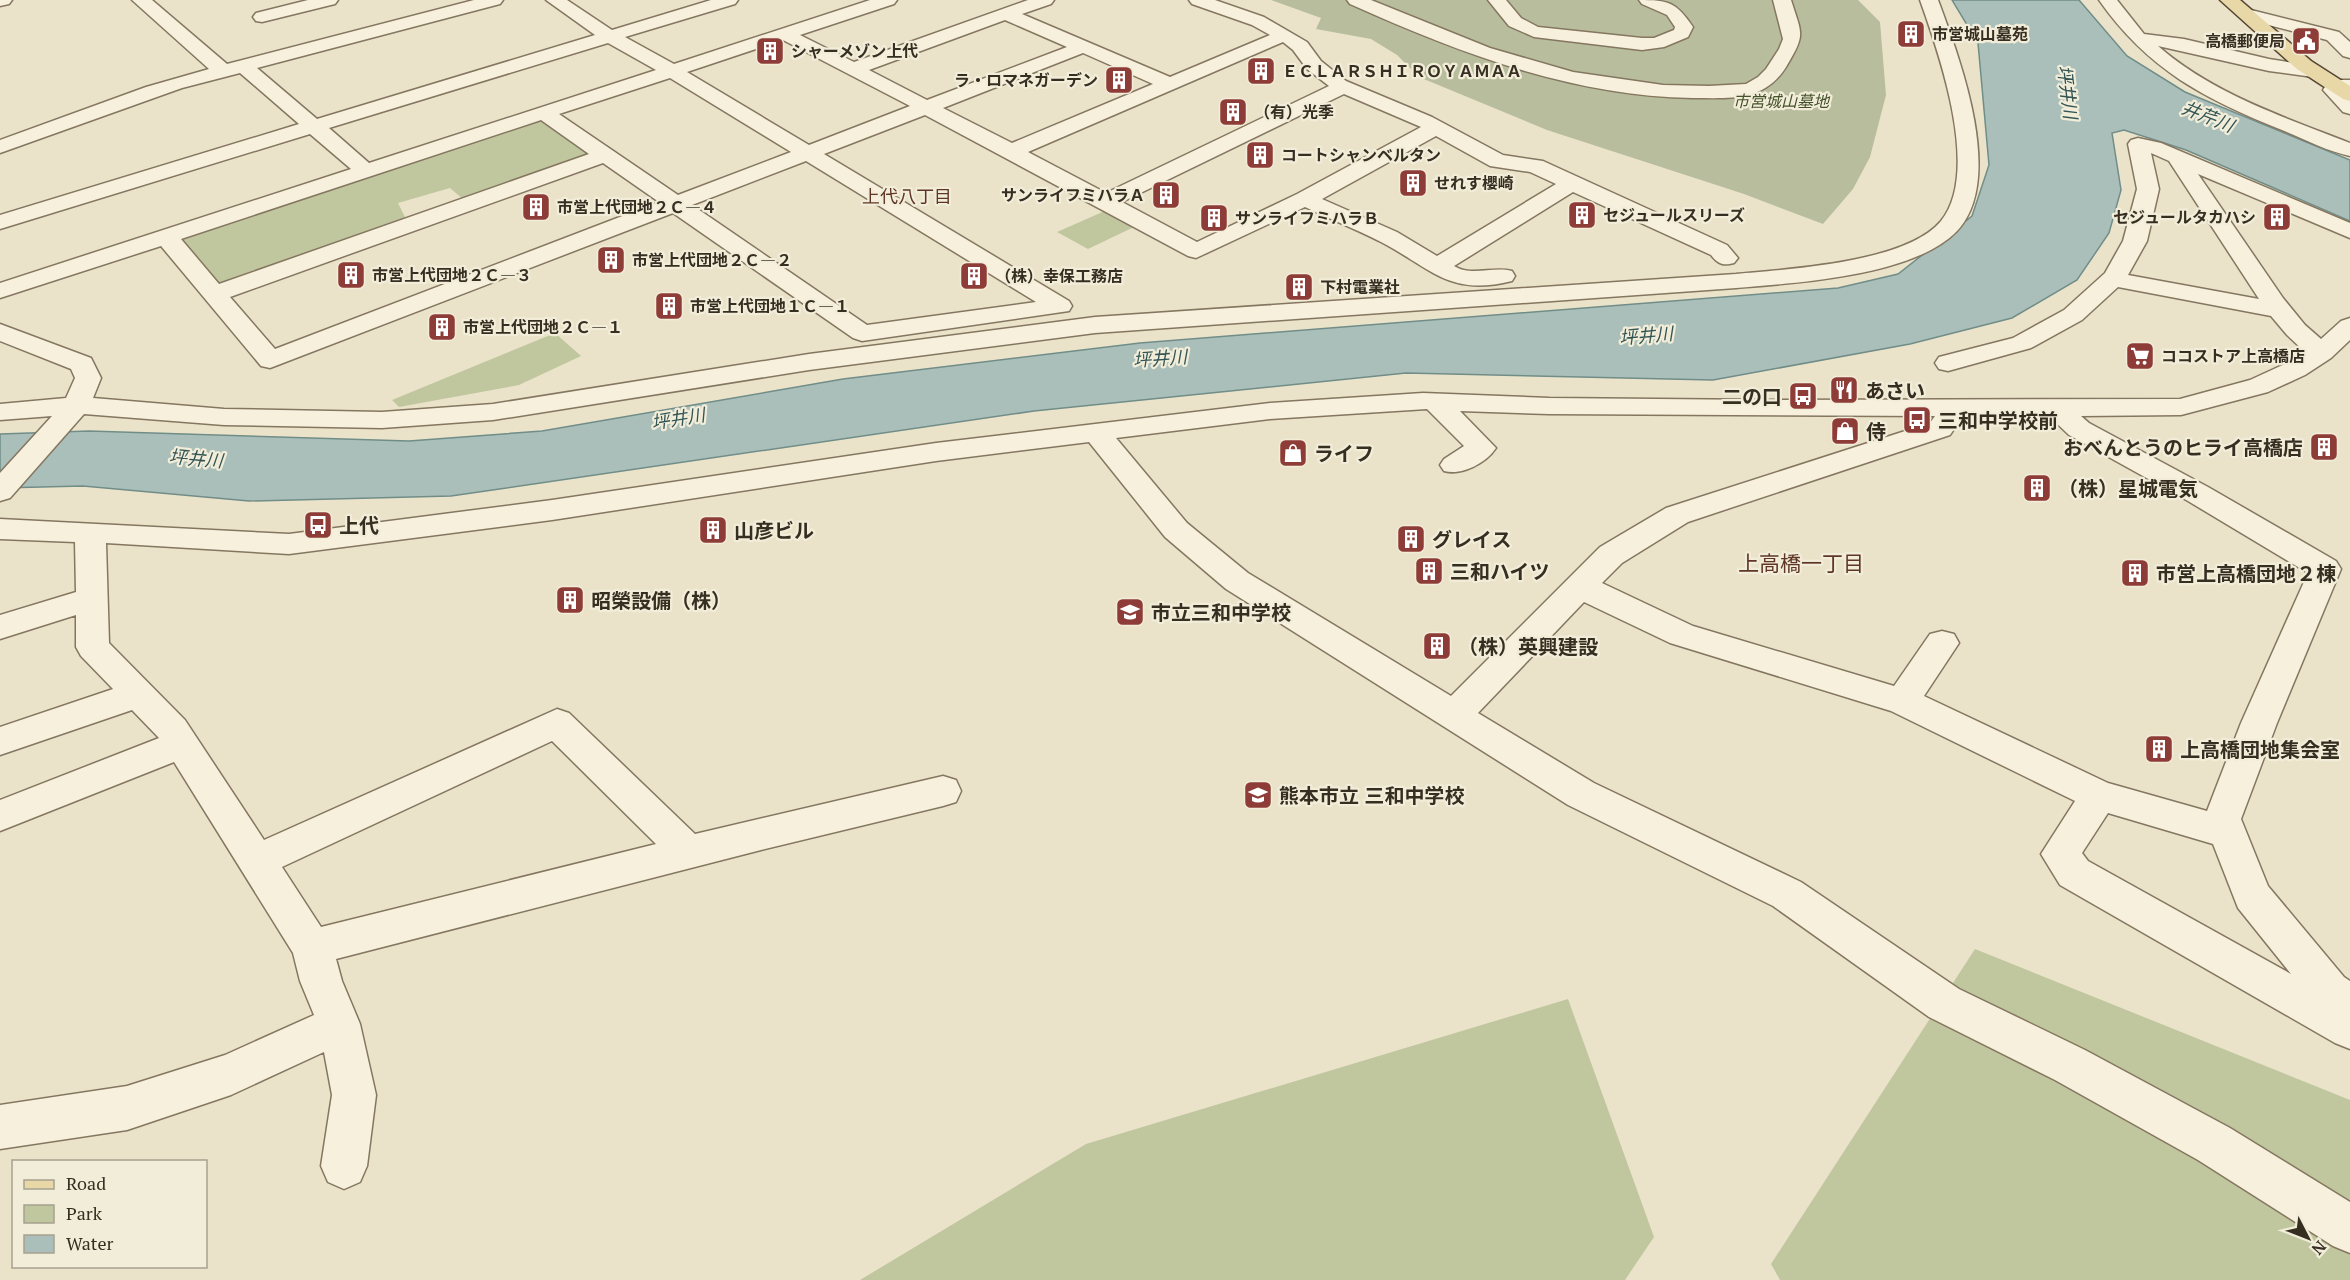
<svg xmlns="http://www.w3.org/2000/svg" width="2350" height="1280" viewBox="0 0 2350 1280" font-family="'PT Serif','Noto Sans JP',serif">
	<style>
		.green { fill: #c0c79f }
		.cemetery { fill: #b8be9d }
		.water { fill: #aabfba; stroke: #718d88; stroke-width: 1.5 }
		.lines { fill: none; stroke-linecap: round; stroke-linejoin: round }
		.minor-casing { stroke: #857660; stroke-width: 3 }
		.major-casing { stroke: #544534; stroke-width: 3 }
		.minor { fill: #f6f0dd; fill-rule: evenodd }
		.major { fill: #e8d8a7; fill-rule: evenodd }
		.labels { text-anchor: middle; dominant-baseline: central; stroke-width: 4.5; stroke-linejoin: round; paint-order: stroke }
		.far-poi-label { font-size: 16px; font-weight: bold; fill: #372e22; stroke: #f2edd9; text-anchor: start }
		.far-park-label { font-size: 16px; font-style: italic; fill: #45512b; stroke: #f2edd9 }
		.far-water-label { font-size: 18px; font-style: italic; fill: #355; stroke: #f2edd9 }
		.far-neighbourhood-label { font-size: 18px; fill: #5f3626; stroke: #f2edd9 }
		.poi-label { font-size: 20px; font-weight: bold; fill: #372e22; stroke: #f2edd9; text-anchor: start }
		.neighbourhood-label { font-size: 21px; fill: #5f3626; stroke: #f2edd9 }
	</style>
	<rect width="100%" height="100%" fill="#eae3ca"/>
	<!-- green -->
	<g class="green">
		<polygon points="532,120 543,120 594,155 465,201 450,188 398,203 407,221 229,284 219,284 181,239 185,234"/>
		<polygon points="1107,210 1134,227 1088,249 1057,232"/>
		<polygon points="555,333 581,356 519,385 399,407 392,400"/>
		<polygon points="1975,949 2350,1100 2350,1280 1780,1280 1771,1264"/>
		<polygon points="1568,999 1654,1237 1625,1280 860,1280 1086,1144"/>
	</g>
	<!-- cemetery -->
	<polygon class="cemetery" points="1271,0 1858,0 1880,22 1886,95 1870,157 1853,189 1823,224 1744,194 1547,130 1419,77 1397,55 1371,39 1316,29 1321,18"/>
	<!-- water -->
	<polygon class="water" points="1952,0 2079,0 2127,56 2185,92 2350,160 2350,221 2186,150 2124,130 2112,133 2121,190 2109,233 2077,280 2012,318 1910,344 1713,380 1406,373 1034,411 451,496 249,501 83,486 0,488 0,434 89,431 409,441 542,431 843,379 1140,343 1838,288 1898,274 1972,216 1989,165 1978,43"/>
	<g class="lines">
		<!-- minor casing -->
		<g class="minor-casing">
			<g id="minor">
				<polygon points="0,0 12,0 9,4 0,6"/>
				<path d="M132,0H152L227,64L474,0H503L500,4L257,68L317,119L595,35L546,0H567L612,30L711,0H738L735,4L625,37L674,64L870,0H897L894,4L800,35L854,62L1028,0H1054L1051,4L1022,14L1170,77L1270,35L1252,25L1192,4L1189,0H1215L1264,17L1307,42L1321,61L1346,81L1432,117L1503,155L1543,161L1727,245L1738,258L1734,263C1723,266 1718,264 1711,255L1573,192L1454,266C1472,277 1492,266 1512,271L1515,276L1512,281C1449,297 1431,268 1381,242C1356,229 1330,219 1305,207L1196,258L1188,256L925,115L824,154L1069,301L1072,306L1069,311L862,341L853,338L673,213L270,368L261,366L161,246L0,298V283L351,169L310,134L0,229V215L299,124L240,73L182,88L0,153V140L146,87L209,69ZM1005,20L1067,47L927,100L869,70ZM783,40L910,106L809,145L687,72ZM1283,42L1293,50L1307,69L1329,86L1106,193L1028,152ZM608,43L656,70L369,163L329,128ZM1083,53L1153,84L1012,143L943,108ZM670,78L791,152L678,195L559,114ZM1344,94L1421,127L1297,194L1197,242L1122,202ZM541,120L589,154L219,284L181,239ZM1436,136L1490,166L1530,172L1556,184L1437,256L1397,232L1322,199ZM806,161L1036,302L867,325L692,205ZM603,163L659,202L275,349L230,297Z"/>
				<polygon points="308,0 338,0 335,4 262,22 256,21 253,17 256,13"/>
				<path d="M1347,0H1371L1490,48L1573,72L1663,85L1709,86L1746,84L1758,77L1766,69L1779,49L1783,39L1773,0H1791C1802,35 1806,34 1786,67C1764,102 1731,98 1693,98C1572,96 1459,53 1350,4Z"/>
				<path d="M1488,0H1506L1521,18L1538,27L1642,38H1654L1674,30L1675,27L1667,15L1642,4L1639,0C1669,0 1676,2 1693,27L1688,37L1664,47L1642,50L1534,37L1509,26Z"/>
				<path d="M1920,0H1938C1959,57 2006,179 1957,231C1914,276 1796,283 1736,288L1095,333L809,370L493,420L382,428L224,425L84,414L10,498L0,501V473L52,416L0,420V404L66,398L75,378L71,369L0,341V324L91,358L101,378L93,398L224,409L382,412L493,404L809,354L1095,317L1736,274C1788,269 1906,263 1941,221C1981,172 1939,53 1920,0Z"/>
				<path d="M2099,0H2117L2144,34L2184,39L2269,59L2320,67L2323,71L2320,75L2313,77L2269,71L2158,46C2213,94 2284,117 2350,143V156C2327,151 2304,139 2282,130C2205,99 2148,70 2099,0Z"/>
				<polygon points="2247,9 2339,32 2350,42 2350,58 2343,56 2327,40 2241,18 2238,14 2241,10"/>
				<polygon points="2335,80 2350,80 2350,92 2346,92 2350,96 2350,114 2343,112 2323,90 2328,82"/>
				<path d="M2138,138L2161,143L2350,223V238L2198,174L2283,298L2305,325L2321,339L2341,321L2350,318V340L2331,358L2305,375L2268,392L2181,415L2081,416L2089,423L2208,487L2336,561L2341,569L2277,723L2241,819L2268,886L2344,977L2350,981V1049L2335,1043L2060,885L2041,854L2075,801L1891,711L1670,643L1584,602L1478,713L1594,783L1801,882L1959,989L2085,1050L2230,1128L2350,1202V1253L2333,1246L2198,1160L2055,1080L1929,1017L1773,906L1568,805L1226,589L1165,537L1089,442L936,461L552,520L289,554L106,543L109,643L185,720L264,840L557,709L569,713L695,834L943,776L956,780L961,791L956,802L943,806L761,850L336,959L342,981L360,1024L376,1095L367,1166L360,1182L344,1189L328,1182L321,1166L332,1095L324,1052L231,1095L127,1130L0,1149V1105L127,1086L225,1055L314,1015L300,981L293,953L174,762L0,831V800L159,738L132,710L0,755V727L113,689L81,656L76,647V615L0,639V615L76,592L75,542L0,539V519L289,534L552,500L936,443L1270,403L1423,393L1549,398L1765,400L2180,399L2250,380L2287,363L2305,352L2287,335L2271,316L2118,287L2082,320L2031,348L1948,371L1939,369L1935,363L1939,357L2013,338L2064,310L2105,273L2123,241L2137,189L2128,144L2131,140ZM2151,153L2169,161L2259,299L2128,275L2147,241L2159,189ZM1427,409L1464,446L1444,459L1440,465L1444,471C1462,476 1486,463 1496,448L1460,411L1549,414L1935,416L1930,423L1666,508L1600,547L1451,696L1248,573L1187,523L1116,438L1270,419ZM1963,416H2049L2069,435L2188,501L2308,573L2241,723L2207,811L2108,783L1924,696L1959,643L1954,634L1942,631L1930,634L1894,686L1693,626L1602,583L1622,563L1688,522L1950,435ZM552,741L656,844L321,927L282,867ZM2108,813L2213,844L2238,908L2291,974L2088,861L2082,853Z"/>
			</g>
		</g>
		<!-- major casing -->
		<g class="major-casing">
			<polygon id="major" points="2220,0 2240,0 2311,61 2350,86 2350,101 2343,99 2297,69"/>
		</g>
		<!-- minor -->
		<use href="#minor" class="minor"/>
		<!-- major -->
		<use href="#major" class="major"/>
	</g>
	<!-- icons -->
	<defs>
		<g id="building-square" transform="scale(1.5)"><rect x="-9" y="-9" width="18" height="18" rx="4" fill="#8e3c37" stroke="#f2edd9"/><path d="M-4-6H4V6H1V3H-1V6H-4ZM-2.5-4.3h1.7v1.8h-1.7ZM.8-4.3h1.7v1.8H.8ZM-2.5-1h1.7V.8h-1.7ZM.8-1h1.7V.8H.8Z" fill="#fff"/></g>
		<g id="civic-square" transform="scale(1.5)"><rect x="-9" y="-9" width="18" height="18" rx="4" fill="#8e3c37" stroke="#f2edd9"/><path d="M-.6-6.5H3V-4.5H.6V-3L4-1V1h2V6H-6V1h2V-1L-.6-3ZM-1.2 2.5V6h2.4V2.5Z" fill="#fff"/></g>
		<g id="supermarket-square" transform="scale(1.5)"><rect x="-9" y="-9" width="18" height="18" rx="4" fill="#8e3c37" stroke="#f2edd9"/><path d="M-6-5.5h2.5l.6 2H6L4.5 2H-2.5L-4.4-4H-6ZM-1.5 3.2a1.3 1.3 0 1 0 .1 0ZM3 3.2a1.3 1.3 0 1 0 .1 0Z" fill="#fff"/></g>
		<g id="restaurant-square" transform="scale(1.5)"><rect x="-9" y="-9" width="18" height="18" rx="4" fill="#8e3c37" stroke="#f2edd9"/><path d="M-5-6h1v4h1v-4h1v4h1v-4h1v5L-1.5 .5V6h-2V.5L-5-1ZM5-6V6H3V1.5H1.5Q1.5-4 5-6Z" fill="#fff"/></g>
		<g id="bus-square" transform="scale(1.5)"><rect x="-9" y="-9" width="18" height="18" rx="4" fill="#8e3c37" stroke="#f2edd9"/><path d="M-5-6H5V4H4V6H2V4H-2V6H-4V4H-5ZM-3.5-4V0h7V-4ZM-3.5 1.2v1.5H-2V1.2ZM2 1.2v1.5H3.5V1.2Z" fill="#fff"/></g>
		<g id="shop-square" transform="scale(1.5)"><rect x="-9" y="-9" width="18" height="18" rx="4" fill="#8e3c37" stroke="#f2edd9"/><path d="M-5-2.5h2.3a2.7 3.5 0 0 1 5.4 0H5L5.5 6h-11ZM-1.5-2.5h3a1.5 2.3 0 0 0-3 0Z" fill="#fff"/></g>
		<g id="school-square" transform="scale(1.5)"><rect x="-9" y="-9" width="18" height="18" rx="4" fill="#8e3c37" stroke="#f2edd9"/><path d="M0-5L7-2L0 1L-7-2ZM-4 1L0 2.5L4 1V4Q0 6-4 4Z" fill="#fff"/></g>
	</defs>
	<g fill-rule="evenodd">
		<use href="#building-square" x="1911" y="34"/>
		<use href="#civic-square" x="2306" y="41"/>
		<use href="#building-square" x="770" y="51"/>
		<use href="#building-square" x="1261" y="71"/>
		<use href="#building-square" x="1119" y="80"/>
		<use href="#building-square" x="1233" y="112"/>
		<use href="#building-square" x="1260" y="155"/>
		<use href="#building-square" x="1413" y="183"/>
		<use href="#building-square" x="1166" y="195"/>
		<use href="#building-square" x="536" y="207"/>
		<use href="#building-square" x="1582" y="215"/>
		<use href="#building-square" x="2277" y="217"/>
		<use href="#building-square" x="1214" y="218"/>
		<use href="#building-square" x="611" y="260"/>
		<use href="#building-square" x="351" y="275"/>
		<use href="#building-square" x="974" y="276"/>
		<use href="#building-square" x="1299" y="287"/>
		<use href="#building-square" x="669" y="306"/>
		<use href="#building-square" x="442" y="327"/>
		<use href="#supermarket-square" x="2140" y="356"/>
		<use href="#restaurant-square" x="1844" y="390"/>
		<use href="#bus-square" x="1803" y="396"/>
		<use href="#bus-square" x="1917" y="420"/>
		<use href="#shop-square" x="1845" y="431"/>
		<use href="#building-square" x="2324" y="447"/>
		<use href="#shop-square" x="1293" y="453"/>
		<use href="#building-square" x="2037" y="488"/>
		<use href="#bus-square" x="318" y="525"/>
		<use href="#building-square" x="713" y="530"/>
		<use href="#building-square" x="1411" y="539"/>
		<use href="#building-square" x="1429" y="571"/>
		<use href="#building-square" x="2135" y="573"/>
		<use href="#building-square" x="570" y="600"/>
		<use href="#school-square" x="1130" y="612"/>
		<use href="#building-square" x="1437" y="646"/>
		<use href="#building-square" x="2159" y="749"/>
		<use href="#school-square" x="1258" y="795"/>
	</g>
	<g class="labels">
		<!-- far-poi labels -->
		<g class="far-poi-label">
			<text x="1932" y="34">市営城山墓苑</text>
			<text x="2285" y="41" text-anchor="end">高橋郵便局</text>
			<text x="791" y="51">シャーメゾン上代</text>
			<text x="1282" y="71">ＥＣＬＡＲＳＨＩＲＯＹＡＭＡＡ</text>
			<text x="1098" y="80" text-anchor="end">ラ・ロマネガーデン</text>
			<text x="1254" y="112">（有）光季</text>
			<text x="1281" y="155">コートシャンベルタン</text>
			<text x="1434" y="183">せれす櫻崎</text>
			<text x="1145" y="195" text-anchor="end">サンライフミハラＡ</text>
			<text x="557" y="207">市営上代団地２Ｃ―４</text>
			<text x="1603" y="215">セジュールスリーズ</text>
			<text x="2256" y="217" text-anchor="end">セジュールタカハシ</text>
			<text x="1235" y="218">サンライフミハラＢ</text>
			<text x="632" y="260">市営上代団地２Ｃ―２</text>
			<text x="372" y="275">市営上代団地２Ｃ―３</text>
			<text x="995" y="276">（株）幸保工務店</text>
			<text x="1320" y="287">下村電業社</text>
			<text x="690" y="306">市営上代団地１Ｃ―１</text>
			<text x="463" y="327">市営上代団地２Ｃ―１</text>
			<text x="2161" y="356">ココストア上高橋店</text>
		</g>
		<!-- far-park labels -->
		<g class="far-park-label">
			<text x="1781" y="101">市営城山墓地</text>
		</g>
		<!-- far-water labels -->
		<g class="far-water-label">
			<text transform="translate(2068 92) rotate(83)">坪井川</text>
			<text transform="translate(2208 116) rotate(22)">井芹川</text>
			<text transform="translate(1646 335) rotate(-5)">坪井川</text>
			<text transform="translate(1160 358) rotate(-4)">坪井川</text>
			<text transform="translate(678 418) rotate(-9)">坪井川</text>
			<text transform="translate(196 458) rotate(5)">坪井川</text>
		</g>
		<!-- far-neighbourhood labels -->
		<g class="far-neighbourhood-label">
			<text x="907" y="196">上代八丁目</text>
		</g>
		<!-- poi labels -->
		<g class="poi-label">
			<text x="1865" y="390">あさい</text>
			<text x="1782" y="396" text-anchor="end">二の口</text>
			<text x="1938" y="420">三和中学校前</text>
			<text x="1866" y="431">侍</text>
			<text x="2303" y="447" text-anchor="end">おべんとうのヒライ高橋店</text>
			<text x="1314" y="453">ライフ</text>
			<text x="2058" y="488">（株）星城電気</text>
			<text x="339" y="525">上代</text>
			<text x="734" y="530">山彦ビル</text>
			<text x="1432" y="539">グレイス</text>
			<text x="1450" y="571">三和ハイツ</text>
			<text x="2156" y="573">市営上高橋団地２棟</text>
			<text x="591" y="600">昭榮設備（株）</text>
			<text x="1151" y="612">市立三和中学校</text>
			<text x="1458" y="646">（株）英興建設</text>
			<text x="2180" y="749">上高橋団地集会室</text>
			<text x="1279" y="795">熊本市立 三和中学校</text>
		</g>
		<!-- neighbourhood labels -->
		<g class="neighbourhood-label">
			<text x="1801" y="563">上高橋一丁目</text>
		</g>
	</g>
	<!-- legend -->
	<rect x="12" y="1160" width="195" height="108" fill="#f2edd9" stroke="#a7a190" stroke-width="1.5"/>
	<rect x="24" y="1180" width="30" height="9" fill="#e8d8a7" stroke="#a7a190" stroke-width="1.5"/>
	<text x="66" y="1190" font-size="18" fill="#372e22">Road</text>
	<rect x="24" y="1205" width="30" height="18" fill="#c0c79f" stroke="#a7a190" stroke-width="1.5"/>
	<text x="66" y="1220" font-size="18" fill="#372e22">Park</text>
	<rect x="24" y="1235" width="30" height="18" fill="#aabfba" stroke="#a7a190" stroke-width="1.5"/>
	<text x="66" y="1250" font-size="18" fill="#372e22">Water</text>
	<!-- north arrow -->
	<g transform="translate(2308 1238) rotate(132)" stroke="#f2edd9" stroke-width="4.5" paint-order="stroke">
	<path d="M0-4.5L10 22L0 15L-10 22Z" fill="#372e22"/>
	<text y="-9" font-size="16" font-weight="bold" text-anchor="middle" fill="#372e22">N</text>
	</g>
</svg>
